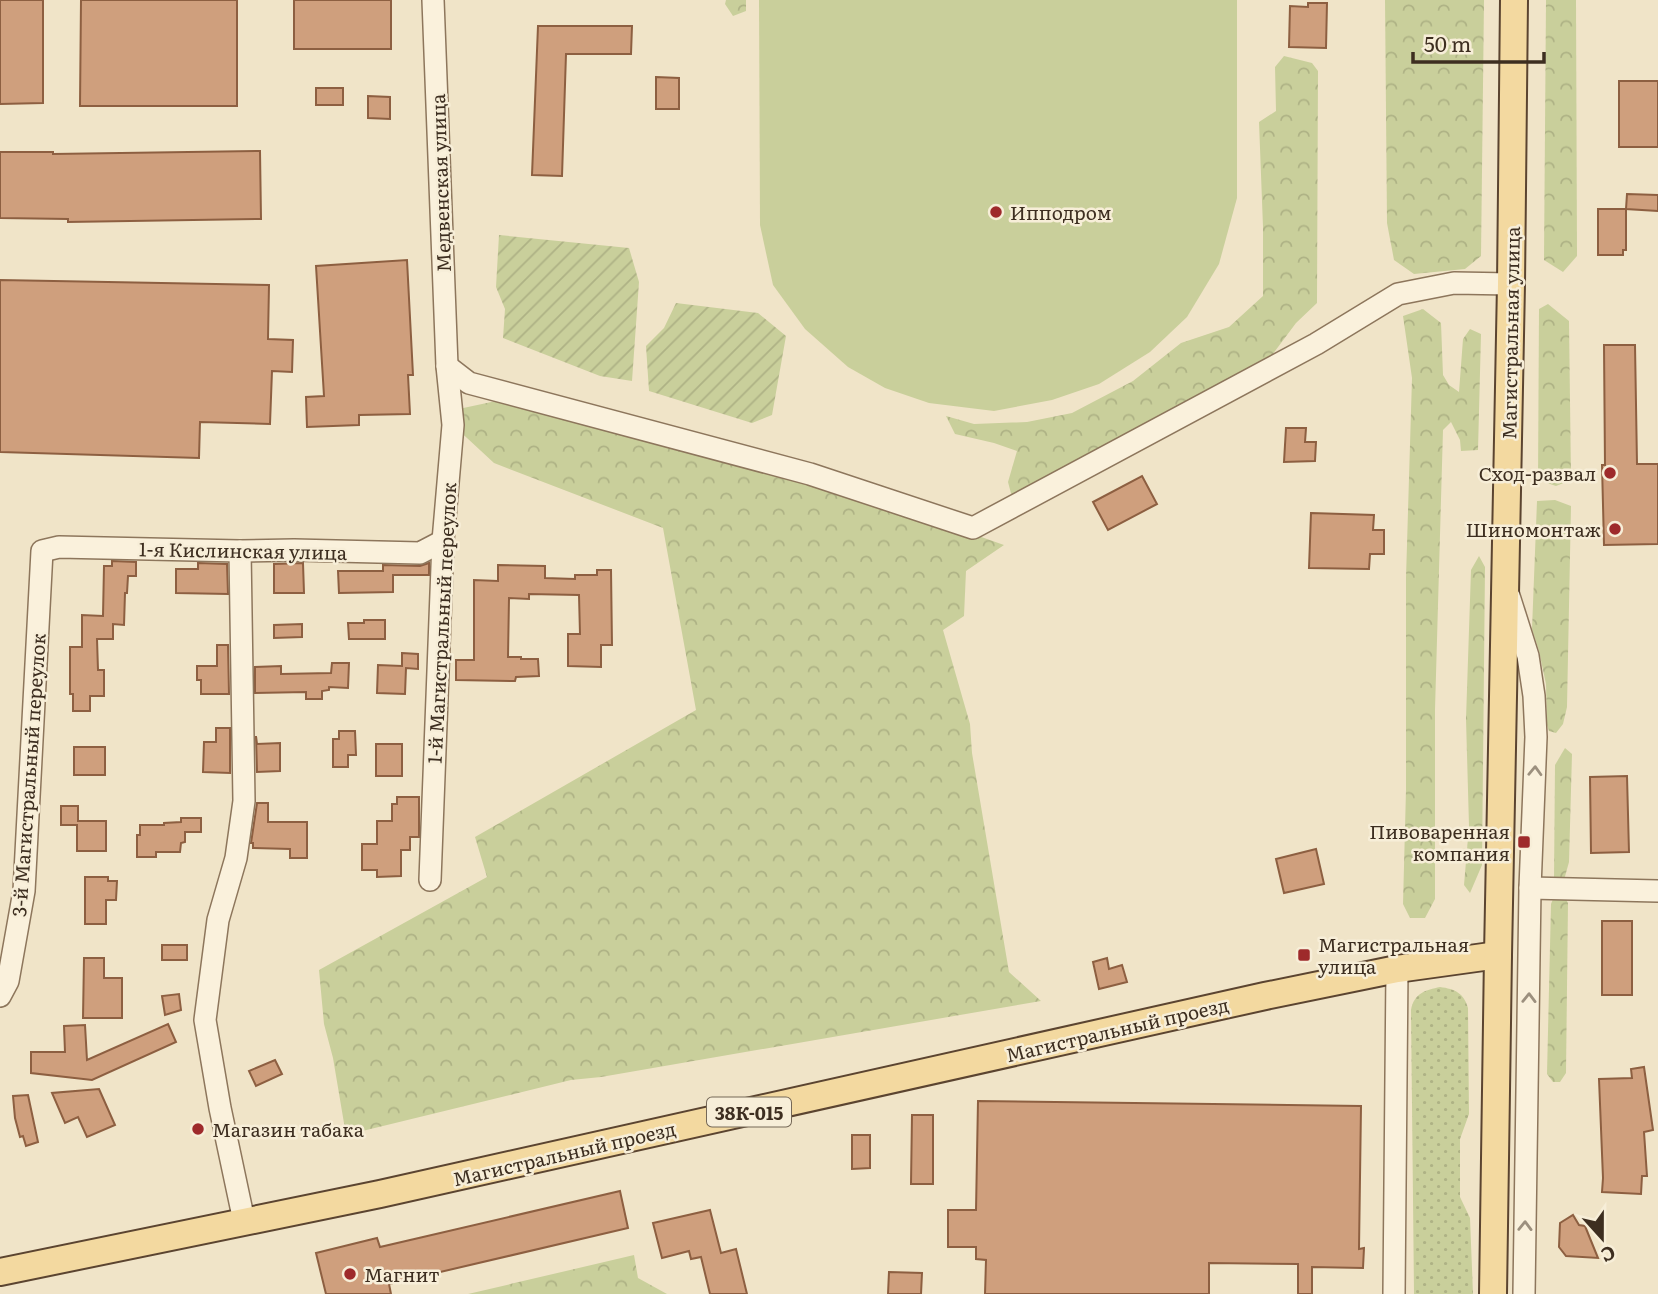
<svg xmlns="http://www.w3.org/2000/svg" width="1658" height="1294" viewBox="0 0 1658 1294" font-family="Literata,serif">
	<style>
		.grass { fill: url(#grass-dots) }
		.forest { fill: url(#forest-crowns) }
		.garden { fill: url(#garden-furrows) }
		.pitch { fill: #c9cf9b }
		.building { fill: #cf9f7d; stroke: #8d5f41; stroke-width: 2 }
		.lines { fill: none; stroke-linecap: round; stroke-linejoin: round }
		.minor-casing { stroke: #8d765c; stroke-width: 24 }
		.major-casing { stroke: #5b4430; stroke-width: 30 }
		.minor { stroke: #faf1dc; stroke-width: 21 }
		.major { stroke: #f3d9a0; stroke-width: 26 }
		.oneway { stroke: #9c907e }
		.poi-dot { fill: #9e2a2b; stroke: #f7eed8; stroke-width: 2.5 }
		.labels { text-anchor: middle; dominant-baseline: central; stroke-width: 5; stroke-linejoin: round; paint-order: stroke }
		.shield { fill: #f7eed8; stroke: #756857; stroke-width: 2 }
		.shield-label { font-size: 18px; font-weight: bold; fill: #3d2e20 }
		.street-label { font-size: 19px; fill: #3d2e20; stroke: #f7eed8 }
		.poi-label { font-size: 19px; fill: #3d2e20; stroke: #f7eed8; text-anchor: start }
	</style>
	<defs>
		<pattern id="grass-dots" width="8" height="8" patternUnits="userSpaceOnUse" patternTransform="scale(1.75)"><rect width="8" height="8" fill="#c9cf9b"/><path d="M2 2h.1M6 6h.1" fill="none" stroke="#aeb285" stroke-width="1.8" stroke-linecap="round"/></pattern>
		<pattern id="forest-crowns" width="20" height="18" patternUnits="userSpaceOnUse" patternTransform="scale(1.75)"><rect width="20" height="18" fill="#c9cf9b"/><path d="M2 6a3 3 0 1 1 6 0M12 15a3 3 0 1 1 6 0" fill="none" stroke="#aeb285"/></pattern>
		<pattern id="garden-furrows" width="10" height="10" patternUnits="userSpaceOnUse" patternTransform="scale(1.75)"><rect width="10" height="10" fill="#c9cf9b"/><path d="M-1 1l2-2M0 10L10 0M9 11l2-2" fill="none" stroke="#aeb285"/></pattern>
	</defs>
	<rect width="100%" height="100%" fill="#f0e4c8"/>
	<!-- grass -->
	<path class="grass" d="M1440,987C1455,989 1464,993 1468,1008L1469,1114L1460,1139V1197L1470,1218L1473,1294H1414L1411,1010C1414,993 1426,990 1440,987Z"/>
	<!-- forest -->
	<g class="forest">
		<polygon points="726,0 746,0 746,11 733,16 725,4"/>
		<polygon points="1385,0 1484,0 1481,256 1465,269 1414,274 1394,260 1387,223"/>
		<polygon points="1546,0 1576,0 1577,256 1563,272 1544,260"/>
		<polygon points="1284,56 1312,63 1318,71 1317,303 1296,323 1269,359 1013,501 1008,482 1017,451 994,443 955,434 946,416 974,424 1027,422 1072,413 1133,381 1181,343 1229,327 1263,296 1263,227 1259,122 1276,111 1275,67"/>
		<polygon points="1548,304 1569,321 1571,480 1556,486 1538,480 1539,309"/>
		<polygon points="1423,309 1441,323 1443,375 1449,385 1459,392 1463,339 1470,329 1481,334 1478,450 1461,451 1460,440 1451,422 1443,430 1435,710 1435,899 1425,918 1410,918 1403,904 1406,790 1406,578 1412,378 1403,316"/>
		<polygon points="510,398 800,473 1004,545 966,571 964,616 943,630 970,724 972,753 1009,972 1041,1001 601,1077 571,1080 346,1135 333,1058 324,1024 319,970 487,877 475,837 696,710 663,528 494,463 440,413"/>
		<polygon points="1555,500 1571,506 1567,707 1563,724 1556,733 1549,731 1547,725 1546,684 1539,651 1532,629 1537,501"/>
		<polygon points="1479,556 1485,567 1482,865 1470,893 1464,885 1469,826 1466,719 1471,570"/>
		<polygon points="1565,748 1572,754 1569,862 1564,880 1554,878 1555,765"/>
		<polygon points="1555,894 1563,894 1568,903 1566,1073 1560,1082 1553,1082 1547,1074 1551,904"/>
		<polygon points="634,1255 638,1278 667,1294 468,1294"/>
	</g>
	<!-- garden -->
	<g class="garden">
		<polygon points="499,235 629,248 639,282 632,381 600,376 503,338 505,309 496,287"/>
		<polygon points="676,303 758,313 786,336 772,415 752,423 649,391 646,346 664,328"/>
	</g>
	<!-- pitch -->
	<polygon class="pitch" points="759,0 1237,0 1237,198 1219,264 1187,317 1150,352 1099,384 1052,400 994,411 929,403 885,388 848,367 805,329 773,285 760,225"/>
	<!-- building -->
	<g class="building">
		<polygon points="0,0 43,0 43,103 0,104"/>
		<polygon points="81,0 237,0 237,106 80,106"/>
		<rect x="294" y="0" width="97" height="49"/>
		<polygon points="1308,3 1327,3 1326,48 1289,47 1290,6 1308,7"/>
		<polygon points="538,26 632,26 631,54 566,54 562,176 532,175"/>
		<polygon points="656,77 679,78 679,109 656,109"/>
		<rect x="1619" y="81" width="39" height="66"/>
		<rect x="316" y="88" width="27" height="17"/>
		<polygon points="368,96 390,97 390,119 368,118"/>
		<polygon points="260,151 261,219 68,222 68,219 0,218 0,152 53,152 53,154"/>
		<polygon points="1627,194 1658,195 1658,211 1626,209"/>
		<polygon points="1598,209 1626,209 1626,250 1623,250 1623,255 1598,255"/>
		<polygon points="407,260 413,375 408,375 410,414 359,415 359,425 307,427 306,397 324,396 316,266"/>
		<polygon points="0,280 269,285 268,339 293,340 292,372 272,371 270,424 200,422 199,458 0,452"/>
		<polygon points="1604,345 1635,345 1637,464 1658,464 1658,544 1604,545 1602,465 1605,465"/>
		<polygon points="1286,428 1306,428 1305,442 1316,442 1315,461 1284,462"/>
		<polygon points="1142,476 1157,504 1108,530 1093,502"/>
		<polygon points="1311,513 1374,515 1373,530 1384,530 1384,554 1370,554 1369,569 1309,568"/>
		<polygon points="112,561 136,562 136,576 128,576 127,593 125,593 124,625 113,624 113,639 97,639 98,670 104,670 104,696 90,696 90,711 73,711 73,694 70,694 70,647 82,647 82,615 103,616 104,566 112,566"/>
		<polygon points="198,563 227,564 228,594 176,593 176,569 198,569"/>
		<polygon points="303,563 304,593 274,593 274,564"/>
		<polygon points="429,563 429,575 393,575 393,592 339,593 338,571 383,571 383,565 420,566"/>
		<polygon points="498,565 545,566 545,578 575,579 575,575 597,575 597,570 611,570 612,645 601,645 601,667 568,666 568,634 580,634 579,595 529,594 529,599 509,598 508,657 521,657 521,659 538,659 539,676 516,677 515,681 456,680 456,660 474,660 474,580 498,581"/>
		<polygon points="364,620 385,620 385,639 349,639 348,623 364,623"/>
		<polygon points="302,624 302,637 274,638 274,625"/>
		<polygon points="217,645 228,645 229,694 201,694 201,680 197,680 197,666 217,666"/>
		<polygon points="402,653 418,654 418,669 406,668 405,694 377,693 378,665 402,666"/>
		<polygon points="332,663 349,663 348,688 329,687 329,690 322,691 322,699 306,699 306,692 255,693 255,667 281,666 281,674 331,673"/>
		<polygon points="216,728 230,728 230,773 203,772 204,742 216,742"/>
		<polygon points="339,731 355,731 356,755 348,755 348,767 333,767 333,739 339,739"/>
		<polygon points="256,736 257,744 280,743 280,771 257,772"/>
		<rect x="376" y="744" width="26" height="32"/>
		<rect x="74" y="747" width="31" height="28"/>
		<polygon points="1627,776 1629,852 1591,853 1590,777"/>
		<polygon points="397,797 419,797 419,837 410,837 410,850 401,850 401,876 377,877 377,870 362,870 362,844 377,844 377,821 392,821 392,804 397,804"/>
		<polygon points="257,803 268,803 268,822 307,822 307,858 290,858 290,849 253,848 253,843 251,843"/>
		<polygon points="61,806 78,806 78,821 106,821 106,851 77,851 77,825 61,825"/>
		<polygon points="181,818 201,818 201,832 185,832 185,842 181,843 180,852 156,852 156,857 137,857 137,835 140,835 140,825 164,825 164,823 181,822"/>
		<polygon points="1316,849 1324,884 1284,893 1276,859"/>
		<polygon points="85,877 108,877 108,881 117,881 116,900 106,900 106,924 85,924"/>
		<rect x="1602" y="921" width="30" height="74"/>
		<rect x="162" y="945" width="25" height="15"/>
		<polygon points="84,958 104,958 104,978 122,978 122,1018 83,1018"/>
		<polygon points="1107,958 1109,969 1122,965 1127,982 1099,989 1093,962"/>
		<polygon points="179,994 181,1010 165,1015 162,996"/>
		<polygon points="168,1024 176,1042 92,1080 31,1073 31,1052 65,1052 64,1026 85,1025 87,1060"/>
		<polygon points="275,1060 282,1074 256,1086 249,1071"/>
		<polygon points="1644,1067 1653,1130 1644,1132 1647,1176 1642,1176 1641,1194 1602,1192 1603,1178 1599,1079 1632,1078 1631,1069"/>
		<polygon points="99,1089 115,1125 87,1137 78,1117 65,1123 52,1093"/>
		<polygon points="28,1095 38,1142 26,1146 23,1136 20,1137 15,1118 13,1096"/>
		<polygon points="978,1101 1361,1106 1359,1249 1364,1248 1363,1268 1312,1267 1312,1294 1298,1294 1298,1264 1209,1263 1209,1294 985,1294 986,1260 976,1259 976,1247 948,1247 948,1210 976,1210"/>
		<polygon points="912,1115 933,1115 933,1184 911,1184"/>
		<polygon points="852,1135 870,1135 870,1168 852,1169"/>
		<polygon points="620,1191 628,1228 389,1284 391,1294 326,1294 316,1253 377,1238 380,1247"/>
		<polygon points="710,1210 721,1253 736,1249 747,1294 710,1294 701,1257 691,1259 689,1251 662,1258 653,1223"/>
		<polygon points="1573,1215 1579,1225 1585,1226 1598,1258 1566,1256 1559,1247 1560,1223"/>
		<polygon points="889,1272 922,1273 921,1294 888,1294"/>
	</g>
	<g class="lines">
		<!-- minor casing -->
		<g class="minor-casing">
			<g id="minor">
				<polyline points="447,366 469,383 810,474 973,528 1316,344 1398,294 1454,283 1511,284"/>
				<polyline points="240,551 244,801 236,858 218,920 205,1020 220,1108 244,1221"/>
				<polyline points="1509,596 1528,656 1534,696 1536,737 1530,888 1524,1294"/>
				<polyline points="430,880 443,541 453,425 447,366 433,0"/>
				<polyline points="1530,888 1658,891"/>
				<polyline points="0,996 8,981 24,891 42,551 59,547 240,551 294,550 420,553 443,541"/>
				<polyline points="1394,1294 1397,969"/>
			</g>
		</g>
		<!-- major casing -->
		<g class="major-casing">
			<g id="major">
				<polyline points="0,1272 380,1194 1265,996 1397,969 1498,955"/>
				<polyline points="1493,1294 1498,955 1511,284 1514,0"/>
			</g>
		</g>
		<!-- minor -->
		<use href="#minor" class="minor"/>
		<!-- major -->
		<use href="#major" class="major"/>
	</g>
	<!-- one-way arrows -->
	<defs><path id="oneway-chevron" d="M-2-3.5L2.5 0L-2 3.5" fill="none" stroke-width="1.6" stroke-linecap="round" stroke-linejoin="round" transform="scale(1.75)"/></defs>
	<g class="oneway">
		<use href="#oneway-chevron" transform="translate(1535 771) rotate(-88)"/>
		<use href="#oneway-chevron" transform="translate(1529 998) rotate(-89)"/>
		<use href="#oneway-chevron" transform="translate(1525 1226) rotate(-89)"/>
	</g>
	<!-- markers -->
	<g class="poi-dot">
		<circle cx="996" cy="212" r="7"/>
		<circle cx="1610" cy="473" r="7"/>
		<circle cx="1615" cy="529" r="7"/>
		<rect x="1517" y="835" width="14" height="14" rx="3.5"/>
		<rect x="1297" y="948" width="14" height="14" rx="3.5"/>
		<circle cx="198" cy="1129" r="7"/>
		<circle cx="350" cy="1274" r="7"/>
	</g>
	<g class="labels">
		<!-- shield labels -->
		<rect class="shield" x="707" y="1097.5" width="84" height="29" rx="5"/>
		<g class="shield-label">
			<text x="749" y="1112">38К-015</text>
		</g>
		<!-- street labels -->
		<g class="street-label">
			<text transform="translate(440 183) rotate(-92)">Медвенская улица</text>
			<text transform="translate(1510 333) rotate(-89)">Магистральная улица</text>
			<text transform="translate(243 550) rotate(1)">1-я Кислинская улица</text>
			<text transform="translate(441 623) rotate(-87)">1-й Магистральный переулок</text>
			<text transform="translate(28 775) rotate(-86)">3-й Магистральный переулок</text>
			<text transform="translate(1117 1029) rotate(-13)">Магистральный проезд</text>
			<text transform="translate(564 1153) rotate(-13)">Магистральный проезд</text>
		</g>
		<!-- poi labels -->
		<g class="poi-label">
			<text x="1010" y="212">Ипподром</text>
			<text x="1596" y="473" text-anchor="end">Сход-развал</text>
			<text x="1601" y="529" text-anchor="end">Шиномонтаж</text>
			<text x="1510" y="831" text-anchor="end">Пивоваренная<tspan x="1510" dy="22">компания</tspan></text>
			<text x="1318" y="944">Магистральная<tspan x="1318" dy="22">улица</tspan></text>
			<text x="212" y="1129">Магазин табака</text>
			<text x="364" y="1274">Магнит</text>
		</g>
	</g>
	<!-- north arrow -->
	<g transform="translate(1602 1238) rotate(159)" stroke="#f7eed8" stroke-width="5" paint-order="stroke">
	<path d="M0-5L12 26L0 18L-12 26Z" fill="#3d2e20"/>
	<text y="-10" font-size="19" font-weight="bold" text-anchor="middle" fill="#3d2e20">С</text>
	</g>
	<!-- scale -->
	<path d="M1413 52v10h131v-10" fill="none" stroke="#3d2e20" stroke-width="3.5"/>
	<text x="1424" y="52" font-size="21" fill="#3d2e20" stroke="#f7eed8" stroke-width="5" paint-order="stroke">50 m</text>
</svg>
